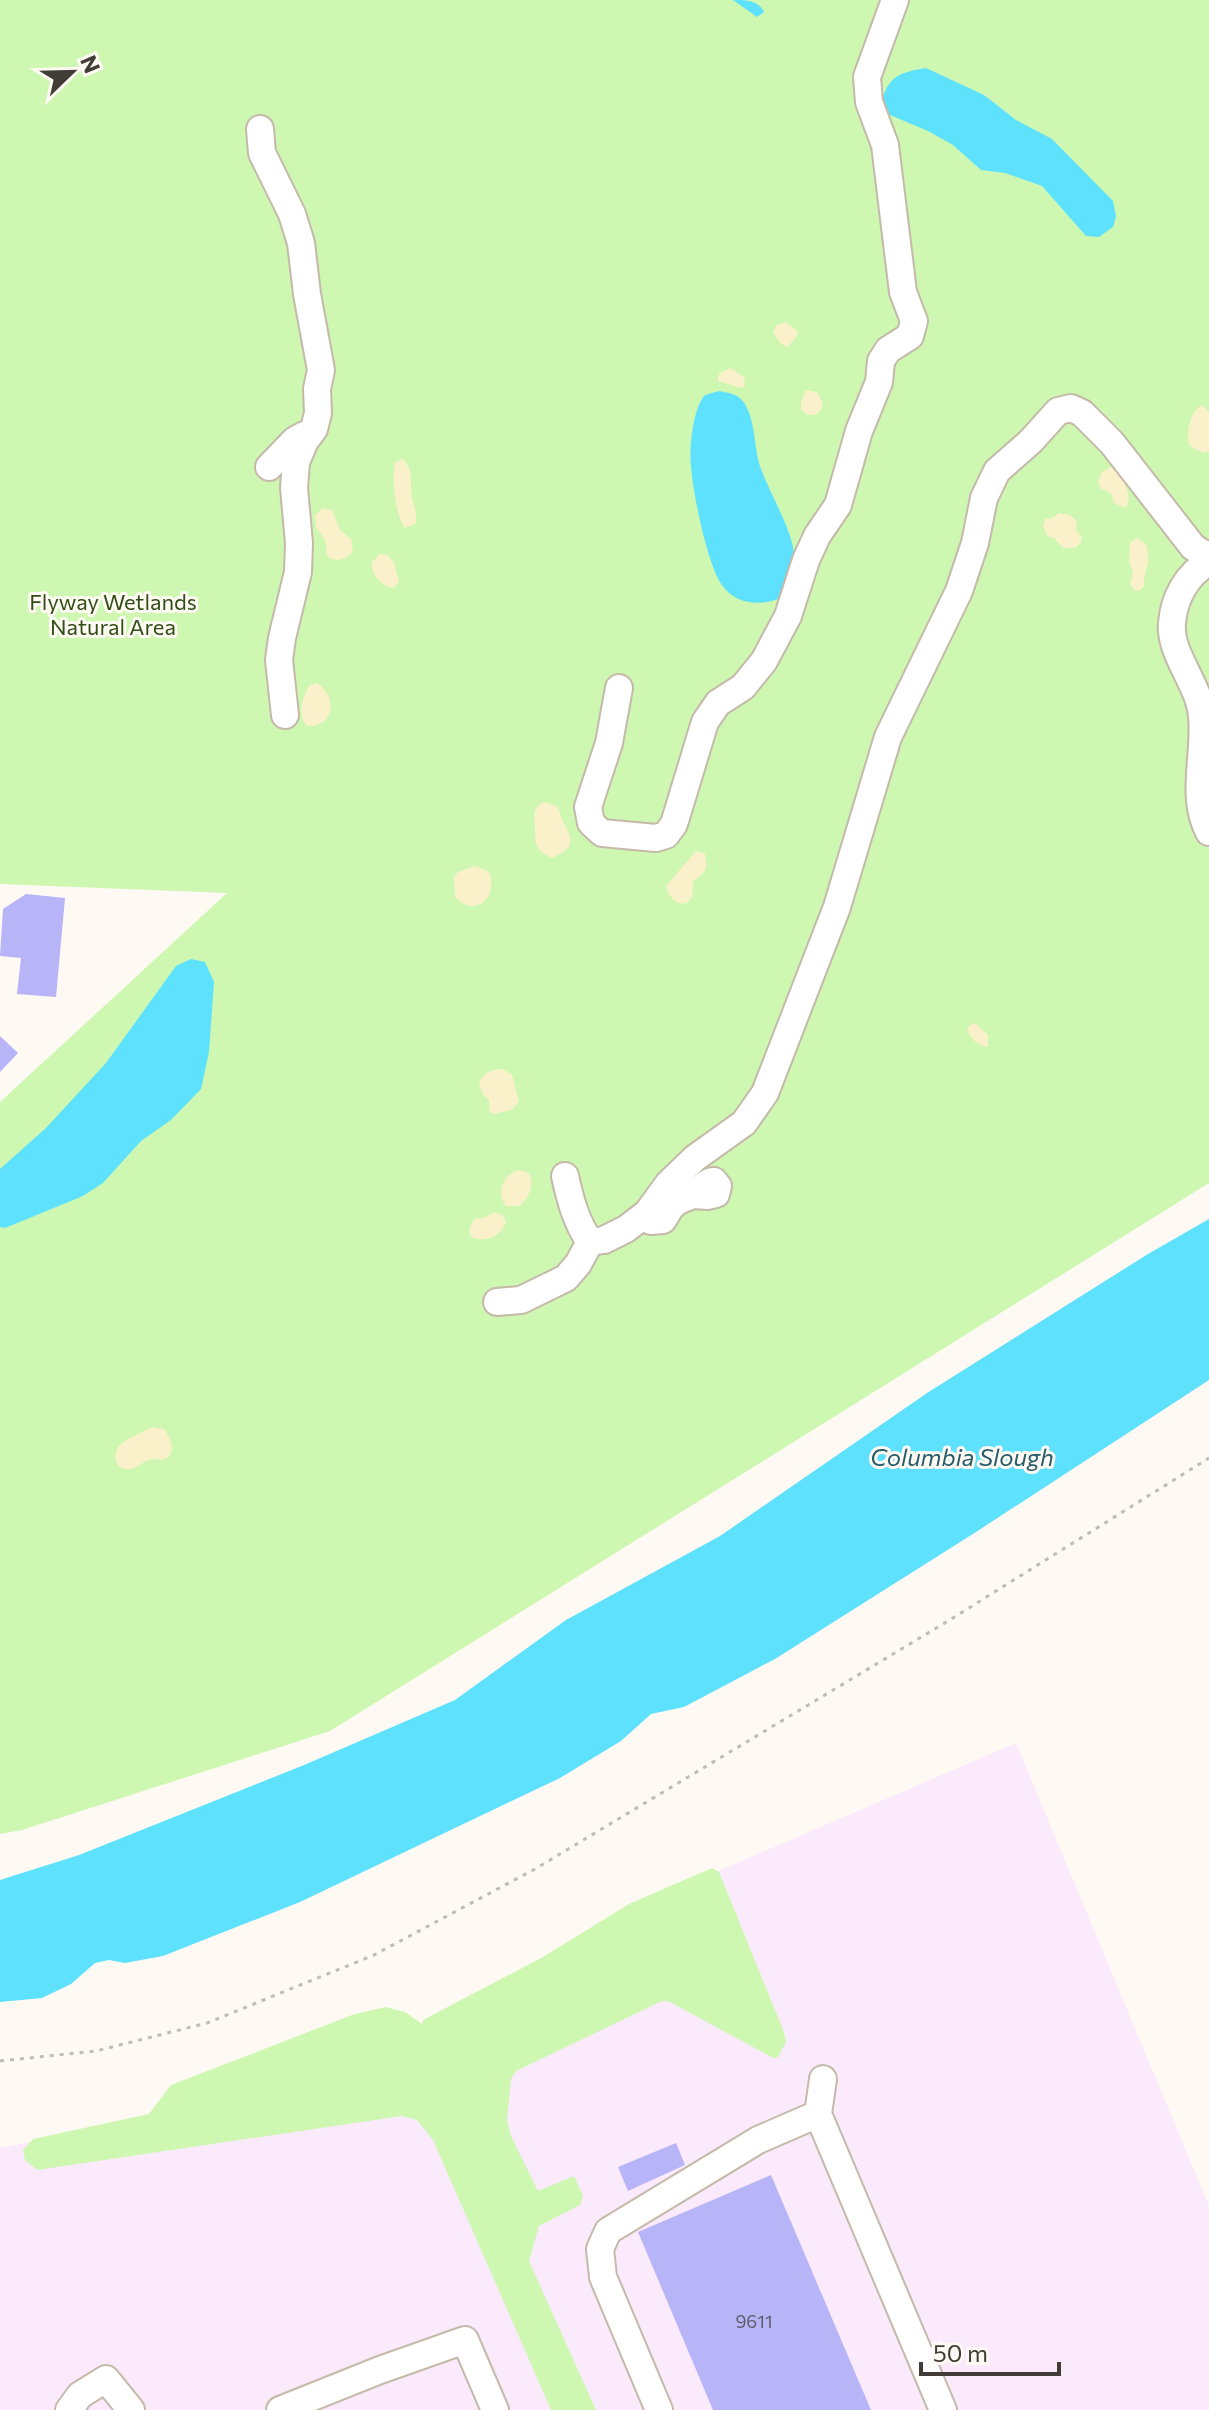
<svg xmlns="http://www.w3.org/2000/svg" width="1209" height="2410" viewBox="0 0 1209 2410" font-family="Commissioner,sans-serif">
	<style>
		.industrial { fill: #fbeafc }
		.green { fill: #cef7b2 }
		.sand { fill: #faf1cb }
		.water { fill: #5ee1fd }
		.building { fill: #b7b4f8 }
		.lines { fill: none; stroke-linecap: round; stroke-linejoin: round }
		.minor-casing { stroke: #c5b9a9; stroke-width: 30 }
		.path { stroke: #c0bbb5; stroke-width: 3; stroke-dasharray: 4 6; stroke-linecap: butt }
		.minor { stroke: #fff; stroke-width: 26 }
		.labels { text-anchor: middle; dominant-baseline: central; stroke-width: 6; stroke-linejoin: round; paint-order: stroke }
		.number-label { font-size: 18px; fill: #5e5a66 }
		.park-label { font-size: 22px; fill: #304e16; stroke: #fef9f3 }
		.water-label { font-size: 24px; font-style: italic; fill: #275d69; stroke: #fef9f3 }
	</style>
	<rect width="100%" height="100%" fill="#fef9f3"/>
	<!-- industrial -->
	<polygon class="industrial" points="1016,1743 1209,2206 1209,2410 0,2410 0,2148 136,2120 291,2075 426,2021 723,1869"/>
	<!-- green -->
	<g class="green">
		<polygon points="0,0 1209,0 1209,1183 330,1731 22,1830 0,1834 0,1102 227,893 0,884"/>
		<polygon points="712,1868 719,1872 784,2032 786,2042 778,2057 773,2058 670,2002 662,2001 516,2071 511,2079 507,2120 511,2136 538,2191 574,2176 583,2196 580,2205 539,2226 529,2261 596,2410 551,2410 433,2140 417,2120 402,2116 37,2170 25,2160 23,2150 33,2139 149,2114 171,2085 352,2015 385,2007 405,2012 422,2024 423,2020 543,1957 629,1904"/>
	</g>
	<!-- sand -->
	<g class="sand">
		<polygon points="786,322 797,331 798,335 787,347 780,343 773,332 776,325"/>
		<polygon points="730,368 744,377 745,386 741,388 718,381 719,374"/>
		<path d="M806,390L817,392L823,404C822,413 814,417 806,414L801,409V402Z"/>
		<path d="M1202,405L1209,412V451L1203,453L1190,446C1185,434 1190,411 1202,405Z"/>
		<path d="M403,459C414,470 410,483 412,497C414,507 417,513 416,523L405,528C394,512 392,480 395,462Z"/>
		<path d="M1113,466L1116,468C1123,479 1132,493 1127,506L1123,507L1114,503L1111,493L1101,489L1098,481L1103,471Z"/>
		<path d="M323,508L332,510L340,530L351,539L353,552C345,560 336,563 327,556L325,540L316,527L315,516Z"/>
		<polygon points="1059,513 1070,515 1077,521 1076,530 1082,537 1081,542 1075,548 1063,548 1054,538 1048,537 1043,526 1045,519 1053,518"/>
		<path d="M1138,538L1146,545C1152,566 1144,567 1144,586L1140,590L1135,591L1130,584L1133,572L1129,561L1130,542Z"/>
		<path d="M380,554L387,555L394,562L399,582L394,588C382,587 370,574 372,562Z"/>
		<path d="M317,683C337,696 336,727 307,726C297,715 302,697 310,685Z"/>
		<path d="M544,802L557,806C559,810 560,815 562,819C571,839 579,846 552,858C532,848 536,842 535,824C534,813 533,808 544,802Z"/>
		<path d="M696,851L705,854C709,871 704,872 693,882C693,885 693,895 692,897C683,913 667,896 666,886Z"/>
		<path d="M475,866L489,872C499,897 475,919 455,897L454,877L458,872Z"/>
		<path d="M975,1023L988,1035V1047C979,1047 971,1038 967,1031L969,1026Z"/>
		<path d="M503,1069L512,1075L519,1101L512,1110L493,1114L489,1110V1100L484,1096L479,1085C482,1073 491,1069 503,1069Z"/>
		<path d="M519,1170L529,1173C535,1185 529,1198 519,1206H506C496,1193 502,1175 519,1170Z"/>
		<path d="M494,1212L502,1215L506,1221C501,1237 487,1243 471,1237L469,1230L474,1219L484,1218Z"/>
		<path d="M152,1427L164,1429C171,1438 179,1458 160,1460C158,1460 156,1458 153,1459C139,1461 134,1476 118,1466L115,1456L118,1447L126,1440Z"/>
	</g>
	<!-- water -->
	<g class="water">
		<path d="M733,0C746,0 758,0 764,12L757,17Z"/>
		<path d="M926,68L984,95L1016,120L1052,139L1113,201L1116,216L1113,227L1099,237L1086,236L1042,186L1005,173L981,170L953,145L928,131L890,115L882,99C890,75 902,72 926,68Z"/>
		<path d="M719,391C729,393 739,394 745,404C755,421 754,444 759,463C767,490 797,536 794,561C792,573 786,586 782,597C763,607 735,605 722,585C707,564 693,493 691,466C689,447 693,408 705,395Z"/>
		<polygon points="191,959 205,962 214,982 209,1052 201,1089 171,1120 141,1141 103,1183 83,1196 5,1228 0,1227 0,1169 46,1128 106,1063 176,966"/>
		<polygon points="1209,1219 1209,1380 976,1532 775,1659 684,1707 651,1714 621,1741 560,1778 300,1902 163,1956 125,1963 109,1960 95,1963 71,1984 42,1998 0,2002 0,1880 79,1855 304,1765 455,1700 566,1620 720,1536 927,1393 1148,1254"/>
	</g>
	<!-- building -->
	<g class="building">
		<polygon points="26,894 65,898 56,997 17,994 21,958 0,956 3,909"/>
		<polygon points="0,1036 18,1053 0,1072"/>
		<polygon points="676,2143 685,2165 628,2191 618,2167"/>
		<polygon points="771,2175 871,2410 713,2410 638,2232"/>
	</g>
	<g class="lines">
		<!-- minor casing -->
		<g class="minor-casing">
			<g id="minor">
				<polyline points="260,129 262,153 292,214 301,243 307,294 321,370 317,389 318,413 314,429 305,441 296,462 294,488 299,543 298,572 282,638 279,660 285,715"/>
				<polyline points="269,467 295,440 304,435"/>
				<path d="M1209,562C1187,574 1174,598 1172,623C1169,654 1199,683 1202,716C1206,754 1190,797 1209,832"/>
				<polyline points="619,688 609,743 588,807 591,823 602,833 656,838 666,835 674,824 705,722 718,703 743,687 764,661 788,616 806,560 817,536 838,505 859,431 879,382 881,361 888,350 910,336 914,321 903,292 885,145 869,102 867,77 895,0"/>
				<path d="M565,1176C570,1199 576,1222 590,1242L604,1240L626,1229L647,1213L669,1183L695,1158L744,1123L765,1093L837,907L888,737L959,591L975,543L984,498L997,471L1031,441L1058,411L1071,408L1082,413L1112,443L1193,547L1209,557"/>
				<path d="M651,1221L663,1220L671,1207L678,1201L693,1195L708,1196L716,1194L718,1186L714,1181C704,1182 701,1190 693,1195"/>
				<polyline points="497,1302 521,1300 566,1278 578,1264 590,1242"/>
				<polyline points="823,2079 818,2114 943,2410"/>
				<polyline points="69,2410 80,2395 106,2379 131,2410"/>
				<polyline points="280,2410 380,2370 465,2340 495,2410"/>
				<polyline points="659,2410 603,2277 600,2249 608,2231 758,2140 818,2114"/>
			</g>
		</g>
		<!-- path -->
		<polyline class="path" points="0,2061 96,2051 207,2023 374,1955 535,1869 948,1621 1209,1458"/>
		<!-- minor -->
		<use href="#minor" class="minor"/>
	</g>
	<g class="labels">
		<!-- number labels -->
		<g class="number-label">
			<text x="754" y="2321">9611</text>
		</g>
		<!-- park labels -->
		<g class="park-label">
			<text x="113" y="601">Flyway Wetlands<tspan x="113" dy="25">Natural Area</tspan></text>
		</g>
		<!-- water labels -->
		<g class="water-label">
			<text x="962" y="1456">Columbia Slough</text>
		</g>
	</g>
	<!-- north arrow -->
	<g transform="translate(72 72) rotate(67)" stroke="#fef9f3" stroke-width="6" paint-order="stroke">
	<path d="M0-6L14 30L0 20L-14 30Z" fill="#413c35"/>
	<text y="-12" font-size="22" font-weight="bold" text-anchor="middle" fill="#413c35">N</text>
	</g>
	<!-- scale -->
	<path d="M921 2362v12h138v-12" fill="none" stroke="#413c35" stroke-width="4"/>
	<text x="933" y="2362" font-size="24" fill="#413c35" stroke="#fef9f3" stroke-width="6" paint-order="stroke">50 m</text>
</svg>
